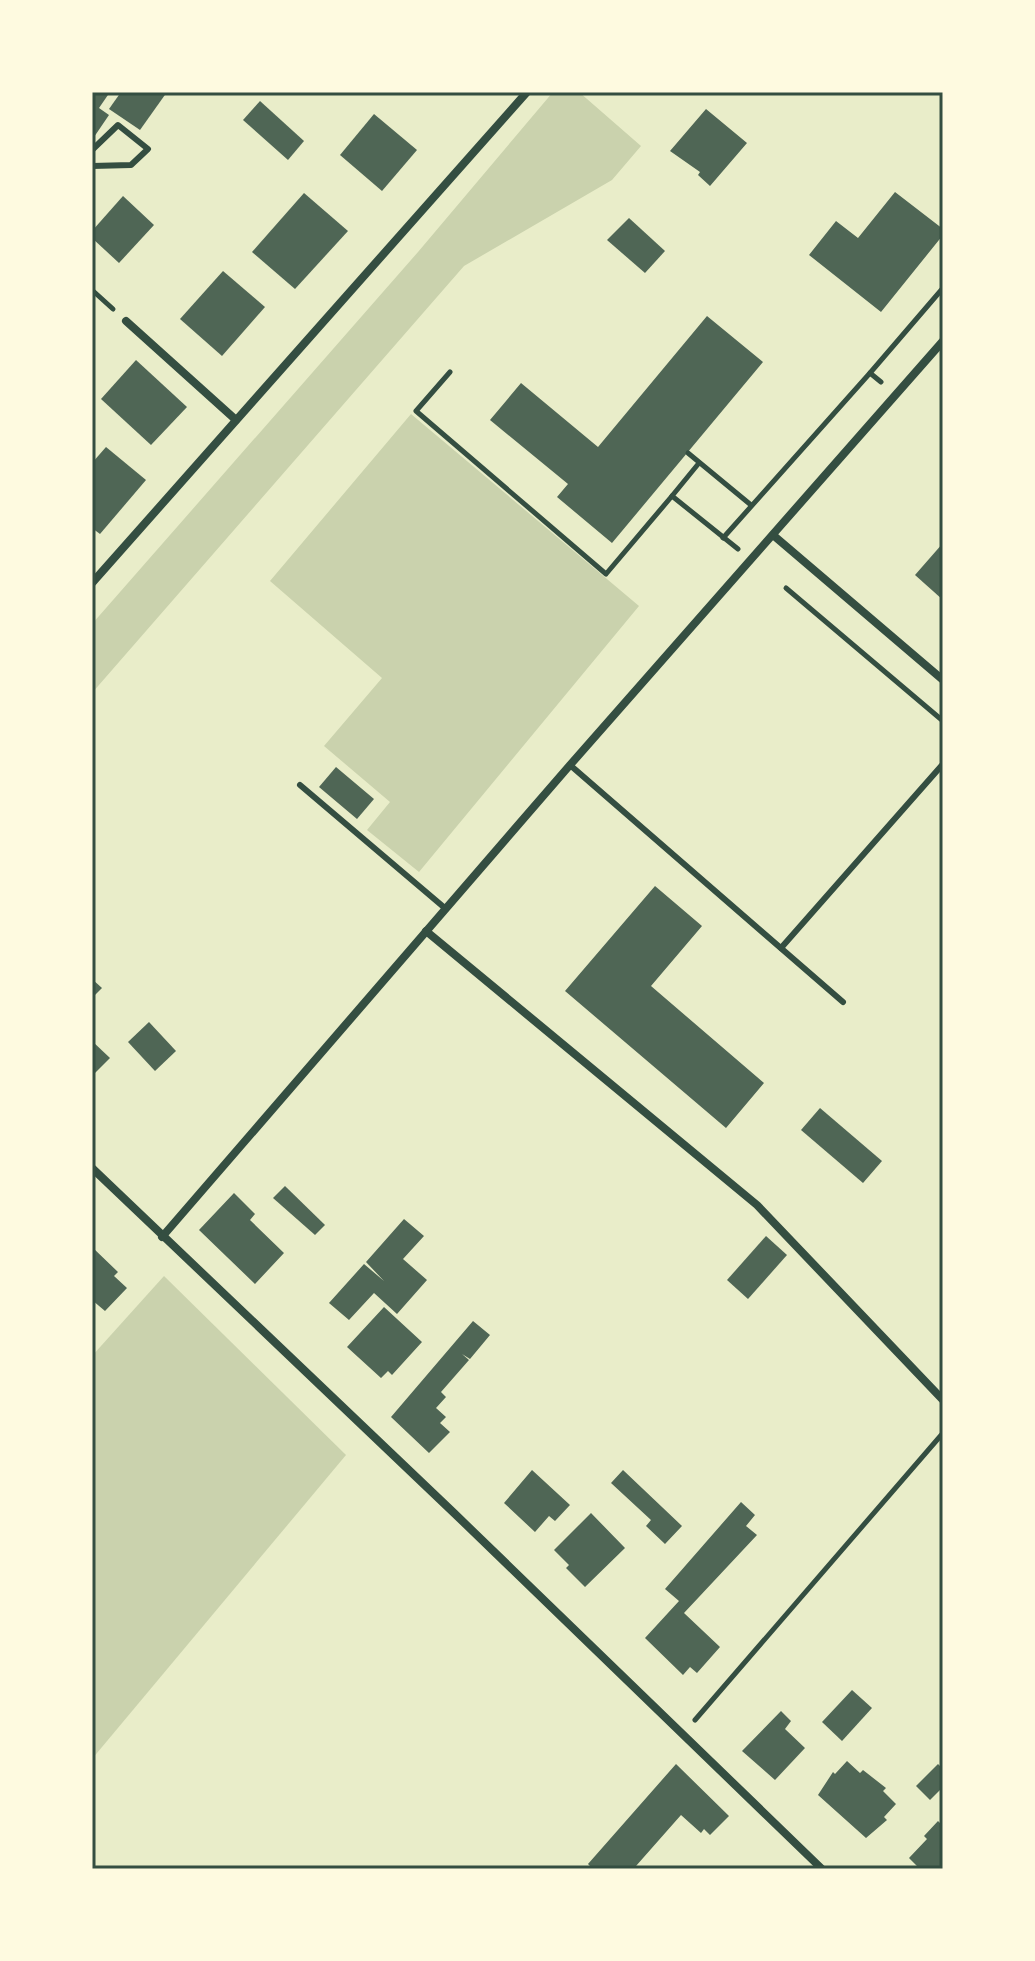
<svg xmlns="http://www.w3.org/2000/svg" width="1035" height="1961" viewBox="0 0 1035 1961" font-family="'Sofia Sans Condensed',sans-serif">
	<style>
		.green { fill: #cad2ad }
		.building { fill: #4f6655 }
		.lines { fill: none; stroke-linecap: round; stroke-linejoin: round }
		.path { stroke: #344e41; stroke-width: 5 }
		.service { stroke: #344e41; stroke-width: 6 }
		.minor { stroke: #344e41; stroke-width: 8 }
		.neatline { fill: none; stroke: #344e41; stroke-width: 3 }
	</style>
	<rect width="100%" height="100%" fill="#e9edc9"/>
	<!-- green -->
	<g class="green">
		<polygon points="553,92 579,92 641,146 612,180 464,266 92,693 92,624 418,252"/>
		<polygon points="411,414 639,606 419,872 367,830 390,802 324,746 382,678 270,581"/>
		<polygon points="164,1276 346,1455 92,1759 92,1356"/>
	</g>
	<!-- building -->
	<g class="building">
		<polygon points="92,92 110,92 99,108 109,115 92,140"/>
		<polygon points="121,92 167,92 140,130 109,109"/>
		<polygon points="260,101 304,141 288,160 243,120"/>
		<polygon points="706,109 747,143 710,186 698,175 700,172 670,151"/>
		<polygon points="374,114 417,150 382,191 340,155"/>
		<polygon points="895,192 943,229 943,235 881,312 809,255 836,221 858,238"/>
		<polygon points="304,193 348,231 295,289 252,252"/>
		<polygon points="123,196 154,225 119,263 92,238 92,231"/>
		<polygon points="629,218 665,251 645,273 607,240"/>
		<polygon points="223,271 265,307 222,356 180,319"/>
		<polygon points="707,316 763,362 612,543 557,497 568,484 490,420 521,383 598,447"/>
		<polygon points="136,360 187,407 151,445 101,399"/>
		<polygon points="106,447 146,480 100,534 92,528 92,463"/>
		<polygon points="943,543 943,600 915,575"/>
		<polygon points="336,767 374,799 357,819 319,787"/>
		<polygon points="655,886 702,926 651,986 764,1083 726,1128 565,991"/>
		<polygon points="92,979 102,988 92,998"/>
		<polygon points="149,1022 176,1051 155,1071 128,1042"/>
		<polygon points="92,1041 110,1058 92,1076"/>
		<polygon points="820,1108 882,1161 863,1183 801,1130"/>
		<polygon points="285,1186 325,1225 315,1235 273,1198"/>
		<polygon points="234,1193 255,1214 250,1220 284,1253 255,1284 199,1230"/>
		<polygon points="404,1219 424,1236 403,1259 427,1280 397,1314 374,1293 349,1320 329,1303 364,1264 384,1281 366,1262"/>
		<polygon points="766,1236 787,1255 748,1299 727,1280"/>
		<polygon points="92,1247 118,1272 114,1276 127,1288 105,1311 92,1300"/>
		<polygon points="384,1307 422,1342 392,1375 388,1371 381,1378 347,1347"/>
		<polygon points="473,1321 490,1335 470,1359 462,1354 469,1360 441,1392 446,1397 436,1408 446,1417 440,1423 450,1432 429,1453 391,1417"/>
		<polygon points="532,1470 570,1505 555,1521 549,1516 535,1532 504,1503"/>
		<polygon points="623,1470 682,1526 665,1544 646,1526 651,1520 611,1483"/>
		<polygon points="741,1502 755,1515 746,1526 757,1535 684,1613 720,1647 697,1673 690,1667 683,1675 645,1638 679,1601 665,1589"/>
		<polygon points="591,1513 625,1548 585,1587 566,1568 569,1565 554,1550"/>
		<polygon points="852,1690 872,1708 842,1741 822,1722"/>
		<polygon points="781,1711 791,1721 785,1729 805,1748 775,1780 742,1751"/>
		<polygon points="847,1761 860,1773 863,1770 886,1788 883,1791 896,1804 884,1817 887,1820 866,1838 818,1795 833,1772 835,1774"/>
		<polygon points="676,1764 729,1816 710,1835 704,1829 701,1833 681,1815 636,1866 639,1869 593,1869 588,1864"/>
		<polygon points="938,1764 943,1769 943,1787 930,1800 916,1786"/>
		<polygon points="938,1821 943,1826 943,1869 920,1869 909,1858 927,1839 924,1836"/>
	</g>
	<g class="lines">
		<!-- path -->
		<g class="path">
			<polyline points="92,290 113,309"/>
			<polyline points="450,372 416,411 606,574 672,496"/>
			<polyline points="870,373 943,288"/>
			<polyline points="688,453 751,505"/>
			<polyline points="699,463 672,496 738,549"/>
			<polyline points="723,538 870,373 881,382"/>
			<polyline points="786,588 943,721"/>
			<polyline points="695,1720 943,1433"/>
		</g>
		<!-- service -->
		<g class="service">
			<polyline points="92,150 118,125 148,149 131,165 92,166"/>
			<polyline points="570,765 843,1002"/>
			<polyline points="300,785 446,909"/>
			<polyline points="781,948 943,764"/>
		</g>
		<!-- minor -->
		<g class="minor">
			<polyline points="126,321 236,420"/>
			<polyline points="773,535 943,680"/>
			<polyline points="92,583 527,92"/>
			<polyline points="426,931 757,1205 943,1400"/>
			<polyline points="92,1168 454,1513 822,1869"/>
			<polyline points="162,1237 570,765 943,341"/>
		</g>
	</g>
	<!-- border -->
	<rect width="1035" height="1961" fill="none" stroke="#fefae0" stroke-width="188"/>
	<rect x="94" y="94" width="847" height="1773" class="neatline"/>
</svg>
